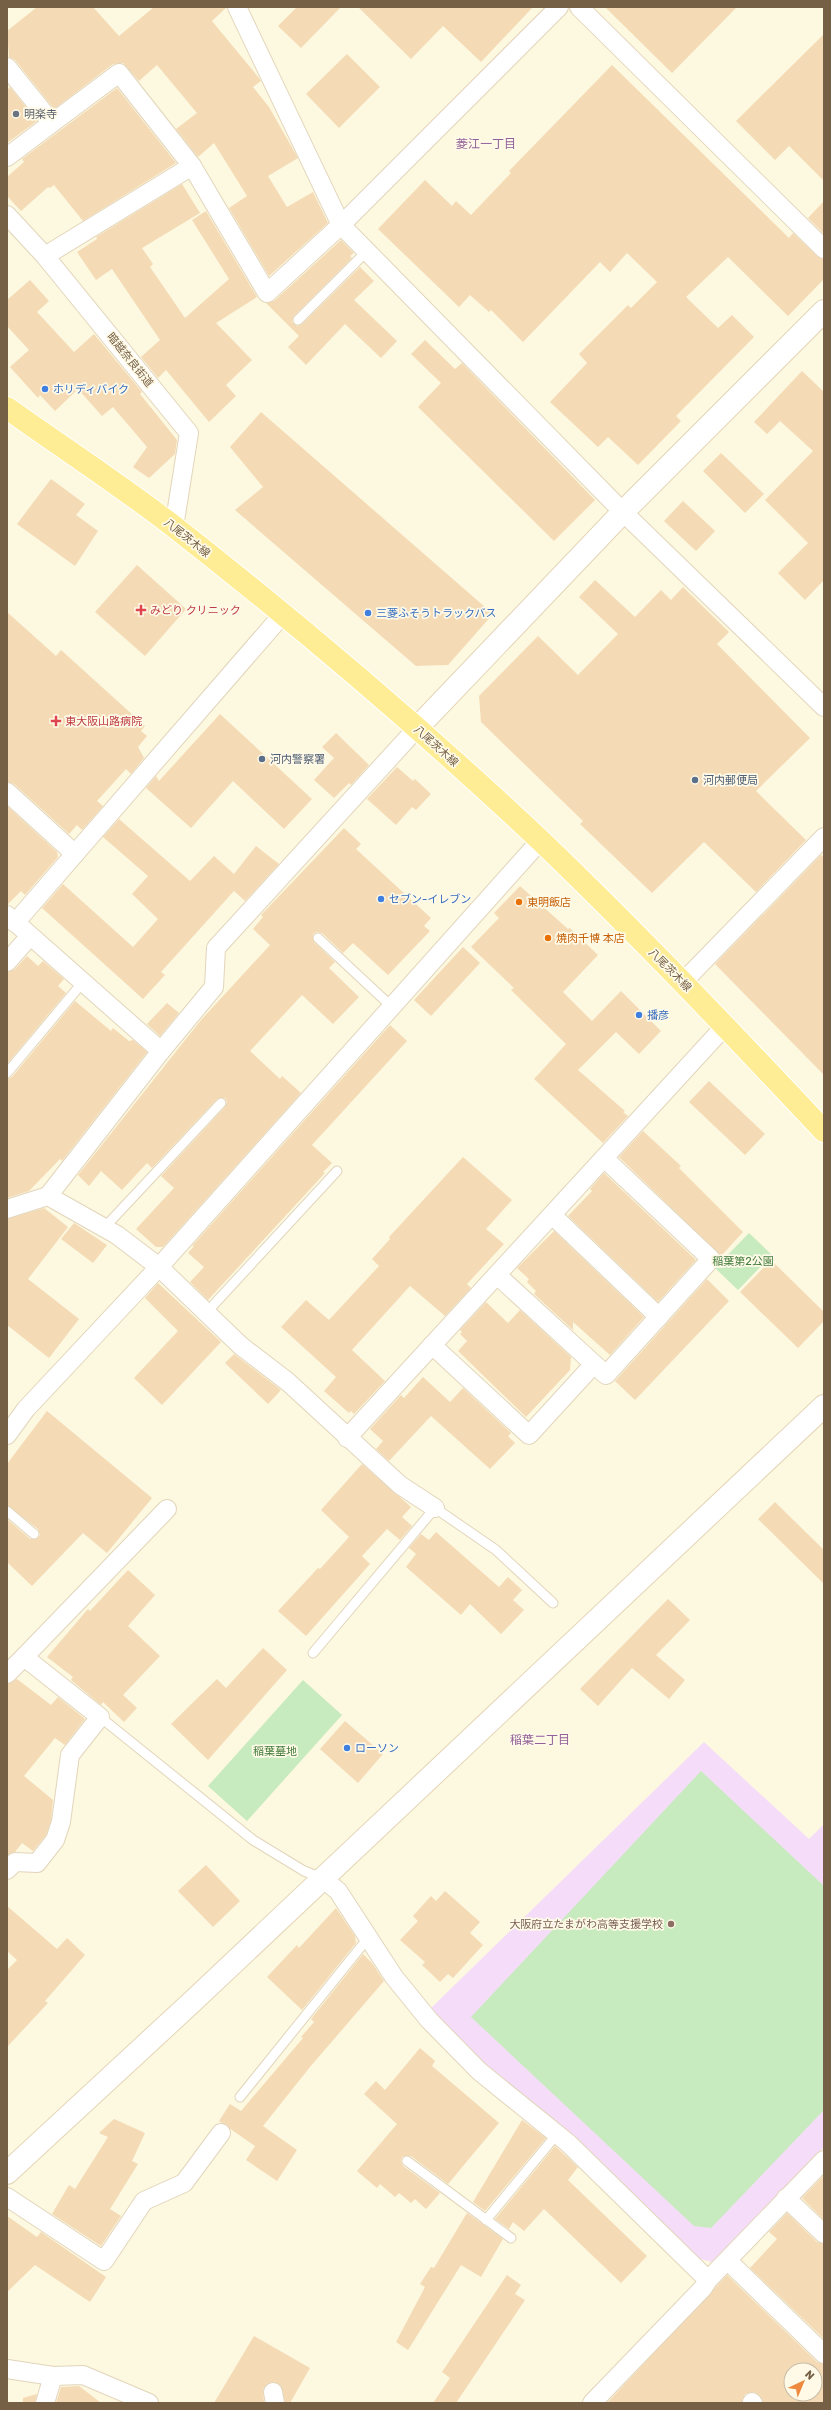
<svg xmlns="http://www.w3.org/2000/svg" width="831" height="2410" viewBox="0 0 831 2410" font-family="Rubik,'Noto Sans JP',sans-serif">
	<style>
		.education { fill: #f5ddf9 }
		.green { fill: #c7ebbe }
		.building { fill: #f4dbb6; fill-rule: evenodd }
		.lines { fill: none; stroke-linecap: round; stroke-linejoin: round }
		.lane-casing { stroke: #e2d5bb; stroke-width: 11 }
		.street-casing { stroke: #e2d5bb; stroke-width: 20 }
		.secondary-casing { stroke: #e4d5b6; stroke-width: 24 }
		.primary-casing { stroke: #fff; stroke-width: 24 }
		.lane { stroke: #fff; stroke-width: 9 }
		.street { stroke: #fff; stroke-width: 18 }
		.secondary { stroke: #fff; stroke-width: 22 }
		.primary { stroke: #ffed95; stroke-width: 22 }
		.worship-dot { fill: #6b7280; stroke: #fffae7; stroke-width: 1.5 }
		.shop-dot { fill: #3f7fe0; stroke: #fffae7; stroke-width: 1.5 }
		.health-dot { fill: #e0444e; stroke: #fffae7; stroke-width: 1.5 }
		.service-dot { fill: #5c6f8a; stroke: #fffae7; stroke-width: 1.5 }
		.food-dot { fill: #e8710a; stroke: #fffae7; stroke-width: 1.5 }
		.education-dot { fill: #8d6e63; stroke: #fffae7; stroke-width: 1.5 }
		.labels { text-anchor: middle; dominant-baseline: central; stroke-width: 3.5; stroke-linejoin: round; paint-order: stroke }
		.worship-label { font-size: 11px; fill: #5b616d; stroke: #fffae7; text-anchor: start }
		.street-label { font-size: 11px; fill: #756046; stroke: #fffae7 }
		.shop-label { font-size: 11px; fill: #366cbe; stroke: #fffae7; text-anchor: start }
		.health-label { font-size: 11px; fill: #be3a42; stroke: #fffae7; text-anchor: start }
		.service-label { font-size: 11px; fill: #4e5e75; stroke: #fffae7; text-anchor: start }
		.food-label { font-size: 11px; fill: #c56008; stroke: #fffae7; text-anchor: start }
		.park-label { font-size: 11px; fill: #437c3d; stroke: #fffae7 }
		.education-label { font-size: 11px; fill: #785e54; stroke: #fffae7; text-anchor: end }
		.neighbourhood-label { font-size: 12px; fill: #926199; stroke: #fffae7 }
	</style>
	<rect width="100%" height="100%" fill="#fdf8e0"/>
	<!-- education -->
	<polygon class="education" points="704,1742 809,1839 824,1824 824,2147 712,2262 696,2258 483,2066 431,2008"/>
	<!-- green -->
	<g class="green">
		<polygon points="749,1233 772,1255 738,1290 715,1268"/>
		<polygon points="303,1680 342,1715 247,1821 208,1786"/>
		<polygon points="701,1771 824,1886 824,2110 711,2228 694,2226 471,2017"/>
	</g>
	<!-- building -->
	<g class="building">
		<polygon points="37,7 93,7 119,36 154,7 227,7 212,21 259,78 261,81 253,87 269,107 298,158 268,176 287,207 313,192 328,223 269,276 229,208 247,196 214,143 198,157 176,129 197,113 157,65 139,81 123,63 113,64 54,109 15,60 9,57 7,31"/>
		<polygon points="297,7 341,7 301,48 278,26"/>
		<polygon points="358,7 533,7 481,62 443,26 411,59"/>
		<polygon points="605,7 737,7 672,73"/>
		<polygon points="824,34 824,181 789,146 775,160 736,121"/>
		<polygon points="347,54 380,87 339,128 306,94"/>
		<polygon points="612,65 789,238 793,233 817,256 824,259 824,279 788,316 728,257 686,297 718,328 732,315 754,337 676,416 681,421 638,465 608,437 598,447 550,402 587,363 579,354 628,305 631,308 657,282 627,253 610,272 600,262 523,342 491,310 489,312 470,295 459,307 378,229 425,180 452,206 456,201 471,215 511,173 509,171"/>
		<polygon points="10,87 37,121 7,143 7,90"/>
		<polygon points="117,88 176,163 83,221 54,185 50,188 48,187 21,211 7,196 7,177 24,162 22,159"/>
		<polygon points="182,184 200,213 142,248 153,264 150,267 185,318 229,279 192,220 206,211 257,297 216,323 252,360 226,385 236,396 209,422 166,370 158,378 141,357 160,340 112,269 96,280 77,252 97,239 96,237"/>
		<polygon points="824,201 824,234 808,218"/>
		<polygon points="341,240 354,253 350,256 352,258 294,316 292,322 297,326 302,324 360,267 374,281 354,300 397,341 381,358 345,324 306,365 288,347 299,336 266,303 274,301"/>
		<polygon points="30,280 49,301 37,312 74,352 94,334 142,392 140,394 177,440 175,454 149,478 133,467 147,447 113,407 102,416 78,389 55,411 40,395 38,398 10,367 29,350 7,326 7,300"/>
		<polygon points="425,340 455,369 462,363 595,500 554,541 418,407 441,383 411,354"/>
		<polygon points="802,371 824,392 824,580 805,600 778,573 808,543 765,500 813,451 780,421 767,434 754,422"/>
		<polygon points="261,412 493,614 448,665 416,666 235,510 263,487 230,447"/>
		<polygon points="721,453 764,494 745,513 703,471"/>
		<polygon points="51,479 85,504 76,515 98,531 75,566 17,524"/>
		<polygon points="683,501 715,531 696,551 664,521"/>
		<polygon points="137,565 186,609 145,656 95,612"/>
		<polygon points="595,580 635,617 661,590 671,600 683,587 729,632 717,644 810,738 756,791 806,840 756,892 704,842 652,893 580,824 583,821 481,722 479,696 538,636 578,675 618,634 579,597"/>
		<polygon points="7,612 56,656 61,650 145,726 141,731 147,736 138,747 144,758 131,774 126,769 97,801 103,806 82,830 77,825 69,834 14,784 7,782"/>
		<polygon points="220,714 312,799 284,829 233,781 191,828 146,788 156,776 159,781"/>
		<polygon points="336,733 369,765 351,785 349,783 334,798 314,780 334,758 322,747"/>
		<polygon points="397,767 413,781 415,779 431,794 416,810 412,807 396,825 367,799"/>
		<polygon points="7,806 57,852 58,857 25,895 21,891 7,905"/>
		<polygon points="119,819 190,881 214,856 234,874 256,846 279,864 245,901 234,891 161,972 165,975 143,999 42,908 63,884 133,947 158,919 132,894 148,876 103,837"/>
		<polygon points="344,828 361,844 356,849 431,918 424,926 430,931 388,975 353,943 343,953 322,933 317,932 313,934 314,942 335,962 329,968 359,997 333,1024 302,995 250,1051 280,1079 282,1076 301,1093 163,1247 156,1247 136,1229 174,1188 161,1176 225,1107 227,1102 225,1098 217,1099 152,1168 147,1163 122,1190 101,1171 89,1186 78,1175 201,1020 270,945 253,929 263,917 261,915"/>
		<polygon points="821,855 824,857 824,1075 715,964"/>
		<polygon points="520,886 568,929 570,928 598,955 563,992 592,1021 621,991 661,1031 639,1054 616,1032 578,1070 625,1111 623,1112 628,1116 603,1143 534,1079 566,1044 511,990 514,988 471,947 499,918 494,913"/>
		<polygon points="463,947 480,963 431,1016 414,1000"/>
		<polygon points="27,956 38,966 43,961 64,979 58,986 66,993 7,1064 7,972 15,969"/>
		<polygon points="75,1001 111,1031 113,1028 129,1041 133,1040 147,1052 62,1161 60,1159 29,1191 7,1198 7,1079 12,1077"/>
		<polygon points="167,1003 179,1013 160,1036 147,1024"/>
		<polygon points="390,1025 407,1041 312,1145 332,1163 323,1172 325,1173 208,1300 190,1282 204,1267 188,1253 194,1246 192,1246"/>
		<polygon points="709,1081 765,1134 745,1155 689,1102"/>
		<polygon points="643,1131 681,1166 679,1168 743,1232 721,1256 619,1157"/>
		<polygon points="463,1157 512,1200 486,1229 504,1244 467,1284 471,1288 445,1316 410,1286 352,1350 385,1381 354,1414 351,1411 349,1413 324,1391 336,1377 281,1327 306,1300 329,1320 379,1266 372,1259 390,1239 389,1237"/>
		<polygon points="604,1173 696,1260 658,1302 568,1216 592,1191 590,1189"/>
		<polygon points="44,1208 68,1227 28,1279 79,1319 49,1358 7,1325 7,1219"/>
		<polygon points="74,1223 107,1245 93,1263 61,1239"/>
		<polygon points="554,1231 644,1317 610,1355 573,1322 573,1330 534,1294 536,1291 527,1282 529,1279 517,1268"/>
		<polygon points="771,1260 824,1312 824,1321 798,1348 740,1292"/>
		<polygon points="707,1279 729,1301 635,1400 615,1381"/>
		<polygon points="158,1283 221,1342 162,1405 134,1378 178,1331 145,1298"/>
		<polygon points="486,1302 508,1323 520,1310 571,1357 570,1370 526,1417 458,1351 467,1341 460,1334 462,1332 460,1330"/>
		<polygon points="234,1354 281,1390 268,1404 225,1363"/>
		<polygon points="423,1377 450,1402 463,1388 511,1433 508,1436 515,1443 490,1469 431,1416 389,1461 376,1449 383,1441 370,1429 401,1395 404,1398"/>
		<polygon points="47,1411 152,1498 107,1553 83,1533 32,1586 7,1562 7,1519 30,1539 36,1539 40,1535 38,1529 7,1505 7,1464"/>
		<polygon points="362,1464 411,1507 402,1517 412,1526 400,1540 387,1529 362,1556 370,1564 306,1636 278,1611 318,1568 320,1569 349,1537 321,1510"/>
		<polygon points="775,1502 824,1550 824,1584 758,1519"/>
		<polygon points="436,1532 499,1587 508,1577 522,1590 513,1600 524,1610 501,1634 470,1604 461,1615 406,1567 416,1554 409,1548 421,1534 429,1540"/>
		<polygon points="128,1570 155,1595 128,1626 160,1656 123,1695 137,1708 124,1722 103,1702 101,1705 71,1680 73,1677 47,1657 88,1609 90,1611"/>
		<polygon points="668,1599 690,1620 656,1655 685,1680 669,1699 632,1668 598,1706 580,1689"/>
		<polygon points="263,1648 287,1670 208,1760 171,1724 217,1679 226,1688"/>
		<polygon points="17,1679 51,1705 58,1697 85,1719 65,1745 55,1738 24,1776 53,1800 51,1820 46,1835 33,1851 22,1843 15,1852 7,1855 7,1684"/>
		<polygon points="345,1721 383,1754 358,1783 320,1749"/>
		<polygon points="206,1865 240,1901 213,1927 178,1891"/>
		<polygon points="445,1891 480,1922 470,1933 483,1945 453,1978 448,1974 440,1982 422,1965 425,1962 400,1940 418,1921 413,1916 431,1896 436,1901"/>
		<polygon points="7,1906 57,1949 67,1938 85,1955 45,2001 48,2003 7,2047 7,1970 17,1960 7,1951"/>
		<polygon points="336,1908 355,1936 356,1943 302,2010 267,1977 297,1945 299,1948"/>
		<polygon points="363,1954 372,1963 384,1981 310,2067 263,2126 297,2150 277,2181 246,2160 255,2146 219,2121 230,2104 241,2111 303,2038 301,2037 314,2022 311,2019"/>
		<polygon points="420,2048 435,2061 432,2066 499,2123 448,2184 411,2156 402,2157 401,2161 403,2166 440,2193 426,2209 415,2199 411,2203 399,2193 395,2197 380,2184 377,2188 357,2171 397,2124 364,2094 376,2081 385,2090"/>
		<polygon points="114,2119 145,2133 132,2161 138,2164 110,2209 121,2216 101,2246 52,2214 69,2185 75,2189 108,2137 99,2133"/>
		<polygon points="522,2120 546,2138 485,2211 473,2202"/>
		<polygon points="555,2146 578,2167 568,2180 647,2256 621,2283 544,2209 524,2231 513,2222 509,2229 495,2219"/>
		<polygon points="824,2175 824,2220 802,2198"/>
		<polygon points="467,2213 503,2239 481,2277 461,2265 408,2350 396,2342 425,2287 420,2284 431,2267 434,2268"/>
		<polygon points="787,2213 817,2242 824,2244 824,2339 750,2268 777,2239 769,2232"/>
		<polygon points="7,2216 37,2237 41,2232 106,2277 90,2302 35,2265 7,2292"/>
		<polygon points="507,2275 521,2285 515,2294 525,2300 456,2403 433,2403 450,2378 442,2372"/>
		<path d="M727,2275L817,2362L824,2364V2403H763L760,2396L754,2392L745,2394L742,2403H607ZM791,2370H815V2394H791Z"/>
		<polygon points="254,2336 310,2368 290,2403 285,2403 281,2386 272,2382 263,2389 264,2403 214,2403"/>
		<polygon points="79,2386 101,2403 56,2403 61,2387"/>
		<polygon points="37,2394 35,2403 23,2403 23,2398"/>
	</g>
	<g class="lines">
		<!-- lane casing -->
		<g class="lane-casing">
			<g id="lane">
				<polyline points="298,320 367,251"/>
				<polyline points="318,938 392,1007"/>
				<polyline points="7,1073 83,982"/>
				<polyline points="104,1228 221,1103"/>
				<polyline points="206,1313 337,1171"/>
				<polyline points="7,1511 34,1534"/>
				<polyline points="313,1653 435,1508 496,1550 553,1603"/>
				<polyline points="100,1717 253,1840 304,1871 322,1878"/>
				<polyline points="240,2097 368,1938"/>
				<polyline points="407,2161 511,2238"/>
				<polyline points="486,2220 557,2134"/>
			</g>
		</g>
		<!-- street casing -->
		<g class="street-casing">
			<g id="street">
				<polyline points="237,7 341,225 623,512 824,707"/>
				<polyline points="579,7 824,249"/>
				<polyline points="7,67 52,123 7,157"/>
				<polyline points="52,123 119,73 192,166"/>
				<polyline points="7,215 45,256 189,433 174,527"/>
				<polyline points="45,256 192,166 267,293 341,225 559,7"/>
				<polyline points="7,792 75,854"/>
				<polyline points="7,915 161,1051"/>
				<polyline points="15,923 283,614"/>
				<polyline points="7,962 30,936"/>
				<polyline points="682,983 824,837"/>
				<polyline points="48,1196 161,1051 214,987 216,948 417,728"/>
				<polyline points="7,1209 48,1196 117,1235 159,1267 241,1346 288,1382 400,1485 435,1508"/>
				<polyline points="552,1215 659,1317"/>
				<polyline points="497,1275 606,1375 711,1259 604,1158"/>
				<polyline points="432,1345 529,1435 594,1364"/>
				<polyline points="7,1435 26,1409 159,1267 540,841"/>
				<polyline points="347,1438 725,1026"/>
				<polyline points="24,1657 167,1509"/>
				<polyline points="7,1674 24,1657 100,1717 70,1755 61,1822 55,1840 37,1863 15,1862 7,1870"/>
				<polyline points="322,1878 338,1891 394,1977 429,2020 479,2071 568,2143 708,2280 824,2160"/>
				<polyline points="7,2197 104,2261 144,2201 184,2183 221,2133"/>
				<polyline points="786,2198 824,2234"/>
				<polyline points="728,2261 824,2354"/>
				<polyline points="7,2369 53,2376 83,2375 149,2403"/>
				<polyline points="273,2392 275,2403"/>
				<polyline points="752,2402 753,2403"/>
				<polyline points="45,2403 53,2376"/>
				<polyline points="592,2403 703,2288 708,2280"/>
			</g>
		</g>
		<!-- secondary casing -->
		<g class="secondary-casing">
			<g id="secondary">
				<polyline points="417,728 623,512 824,311"/>
				<polyline points="7,2173 193,2001 824,1406"/>
			</g>
		</g>
		<!-- primary casing -->
		<g class="primary-casing">
			<path id="primary" d="M7,408C63,448 122,486 177,529C302,627 424,731 540,840C638,934 731,1032 824,1131"/>
		</g>
		<!-- lane -->
		<use href="#lane" class="lane"/>
		<!-- street -->
		<use href="#street" class="street"/>
		<!-- secondary -->
		<use href="#secondary" class="secondary"/>
		<!-- primary -->
		<use href="#primary" class="primary"/>
	</g>
	<!-- markers -->
	<circle class="worship-dot" cx="16" cy="114" r="4"/>
	<g class="shop-dot">
		<circle cx="45" cy="389" r="4"/>
		<circle cx="368" cy="613" r="4"/>
		<circle cx="381" cy="899" r="4"/>
		<circle cx="639" cy="1015" r="4"/>
		<circle cx="347" cy="1748" r="4"/>
	</g>
	<g class="health-dot">
		<path d="M139 604h4v4h4v4h-4v4h-4v-4h-4v-4h4z"/>
		<path d="M54 715h4v4h4v4h-4v4h-4v-4h-4v-4h4z"/>
	</g>
	<g class="service-dot">
		<circle cx="262" cy="759" r="4"/>
		<circle cx="695" cy="780" r="4"/>
	</g>
	<g class="food-dot">
		<circle cx="519" cy="902" r="4"/>
		<circle cx="548" cy="938" r="4"/>
	</g>
	<circle class="education-dot" cx="671" cy="1924" r="4"/>
	<g class="labels">
		<!-- worship labels -->
		<g class="worship-label">
			<text x="24" y="114">明楽寺</text>
		</g>
		<!-- street labels -->
		<g class="street-label">
			<text transform="translate(130 360) rotate(51)">暗越奈良街道</text>
			<text transform="translate(187 538) rotate(38)">八尾茨木線</text>
			<text transform="translate(436 746) rotate(42)">八尾茨木線</text>
			<text transform="translate(670 970) rotate(45)">八尾茨木線</text>
		</g>
		<!-- shop labels -->
		<g class="shop-label">
			<text x="53" y="389">ホリディバイク</text>
			<text x="376" y="613">三菱ふそうトラックバス</text>
			<text x="389" y="899">セブン-イレブン</text>
			<text x="647" y="1015">播彦</text>
			<text x="355" y="1748">ローソン</text>
		</g>
		<!-- health labels -->
		<g class="health-label">
			<text x="150" y="610">みどり クリニック</text>
			<text x="65" y="721">東大阪山路病院</text>
		</g>
		<!-- service labels -->
		<g class="service-label">
			<text x="270" y="759">河内警察署</text>
			<text x="703" y="780">河内郵便局</text>
		</g>
		<!-- food labels -->
		<g class="food-label">
			<text x="527" y="902">東明飯店</text>
			<text x="556" y="938">焼肉千博 本店</text>
		</g>
		<!-- park labels -->
		<g class="park-label">
			<text x="743" y="1261">稲葉第2公園</text>
			<text x="275" y="1751">稲葉墓地</text>
		</g>
		<!-- education labels -->
		<g class="education-label">
			<text x="663" y="1924">大阪府立たまがわ高等支援学校</text>
		</g>
		<!-- neighbourhood labels -->
		<g class="neighbourhood-label">
			<text x="486" y="144">菱江一丁目</text>
			<text x="540" y="1740">稲葉二丁目</text>
		</g>
	</g>
	<!-- border -->
	<rect width="831" height="2410" fill="none" stroke="#756046" stroke-width="16"/>
	<!-- north arrow -->
	<g transform="translate(803 2382) rotate(44)"><circle r="19" fill="#fffae7" stroke="#c8bca7"/>
	<path d="M0-3L7 15L0 10L-7 15Z" fill="#ef893d"/>
	<text y="-6" font-size="11" font-weight="bold" text-anchor="middle" fill="#756046">N</text>
	</g>
</svg>
